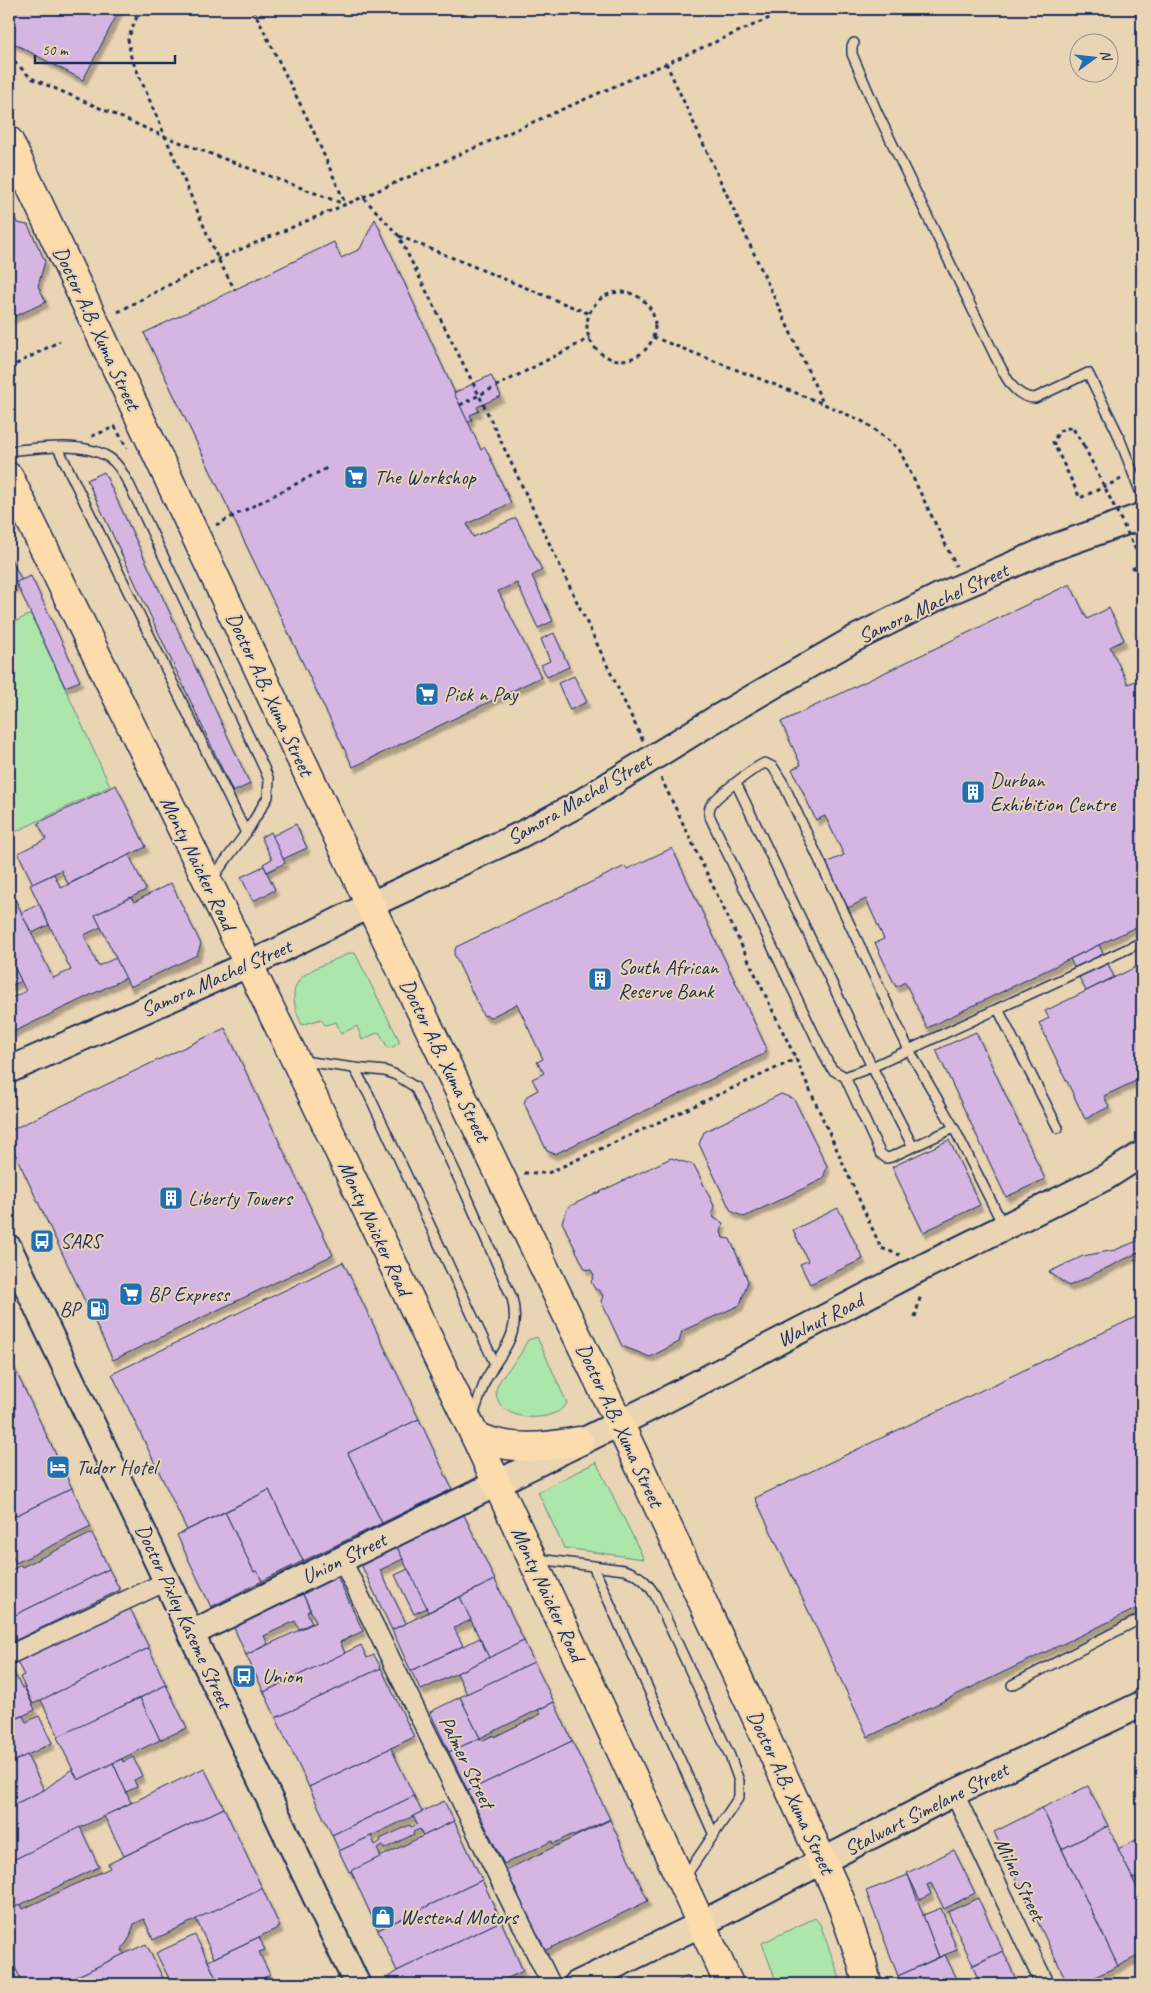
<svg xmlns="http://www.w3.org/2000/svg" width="1151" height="1993" viewBox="0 0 1151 1993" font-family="Caveat,sans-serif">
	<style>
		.green { fill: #ade6aa; stroke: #648a84 }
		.building { fill: #d5b5e2; stroke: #1b2f5e; filter: url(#shadow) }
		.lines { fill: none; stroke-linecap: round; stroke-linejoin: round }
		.lane-casing { stroke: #1b2f5e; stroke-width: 12 }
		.street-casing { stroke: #1b2f5e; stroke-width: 21 }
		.secondary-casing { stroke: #1b2f5e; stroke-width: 29 }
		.primary-casing { stroke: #1b2f5e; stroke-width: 31 }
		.path { stroke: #1b2f5e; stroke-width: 3; stroke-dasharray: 4 4; stroke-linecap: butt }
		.lane { stroke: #e9d4b3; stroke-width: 9 }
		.street { stroke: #e9d4b3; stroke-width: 18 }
		.secondary { stroke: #e9d4b3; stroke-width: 25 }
		.primary { stroke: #fcdcac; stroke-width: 28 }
		.path-bridge { stroke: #1b2f5e; stroke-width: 3; stroke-dasharray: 4 4; stroke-linecap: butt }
		.labels { text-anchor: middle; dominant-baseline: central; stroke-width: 4; stroke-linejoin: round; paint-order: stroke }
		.street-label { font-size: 21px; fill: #1b2f5e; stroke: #e9d4b3 }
		.poi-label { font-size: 21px; fill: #1b2f5e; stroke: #e9d4b3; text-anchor: start }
	</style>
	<defs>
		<filter id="shadow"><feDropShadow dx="3" dy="5.5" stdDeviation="1" flood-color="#0004"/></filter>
	</defs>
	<rect width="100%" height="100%" fill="#e9d4b3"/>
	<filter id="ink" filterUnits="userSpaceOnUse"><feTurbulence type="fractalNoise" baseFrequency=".02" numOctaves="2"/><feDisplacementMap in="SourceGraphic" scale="10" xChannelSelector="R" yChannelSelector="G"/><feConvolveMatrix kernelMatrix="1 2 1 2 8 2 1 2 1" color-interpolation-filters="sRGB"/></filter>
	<g filter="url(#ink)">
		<!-- green -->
		<g class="green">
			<polygon points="31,614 110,786 9,835 9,624"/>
			<path d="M350,953H355L400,1042L393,1047L388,1048L379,1032L362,1040L357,1026L341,1034L336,1022L325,1025L321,1019L302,1025C278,974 312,971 350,953Z"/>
			<path d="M537,1337L567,1403C555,1424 497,1423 496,1392C496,1380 515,1364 521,1353C523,1349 525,1344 528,1340Z"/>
			<polygon points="596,1462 644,1559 564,1548 538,1492"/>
			<polygon points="815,1918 820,1924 842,1984 777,1984 762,1943"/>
		</g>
		<!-- building -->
		<g class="building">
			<polygon points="15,9 120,9 83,80 9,41 9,21"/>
			<polygon points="9,206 17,223 28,225 45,261 38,286 46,302 9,319"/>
			<polygon points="375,219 481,450 485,447 511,503 467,524 473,537 516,518 542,570 532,576 553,621 538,628 517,583 498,591 541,677 353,767 144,333 334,242 341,258 360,249"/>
			<polygon points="491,375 501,396 477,407 479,411 470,415 472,420 468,422 454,393"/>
			<polygon points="104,472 250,784 233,792 87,480"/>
			<polygon points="9,555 23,583 9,590"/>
			<polygon points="31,576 80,681 65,687 16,582"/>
			<polygon points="1070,584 1087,619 1109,608 1124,640 1110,647 1128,684 1142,678 1142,924 927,1028 905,982 896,987 875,943 884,939 866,899 848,908 826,863 844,855 825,816 816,820 792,769 801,765 781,722"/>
			<polygon points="554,633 569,667 547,677 541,665 550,661 541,639"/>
			<polygon points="574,676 587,702 570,710 558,683"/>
			<polygon points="116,785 146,847 68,884 61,870 33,884 18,853 46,839 38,823"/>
			<polygon points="296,824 307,848 283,859 272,836"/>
			<polygon points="271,832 285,863 267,872 263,864 272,859 261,837"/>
			<polygon points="672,848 766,1047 764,1054 555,1154 547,1151 524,1103 527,1096 538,1090 532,1079 544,1073 537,1062 543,1059 517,1004 491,1017 483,1015 454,954 456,947 625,866 627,869"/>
			<polygon points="129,855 146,890 95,915 101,927 84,935 98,966 116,958 126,978 9,1034 9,999 26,991 9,956 9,895 12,893 53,978 71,970 30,885 54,874 61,888"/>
			<polygon points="264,866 275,890 253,901 241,877"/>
			<polygon points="171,883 201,944 197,955 130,987 95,915 131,897 134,902"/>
			<polygon points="39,904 49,925 32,933 21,913"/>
			<polygon points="1099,945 1114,977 1086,991 1070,959"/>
			<polygon points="9,956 21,981 9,987"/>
			<polygon points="1136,967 1142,981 1142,1078 1104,1096 1109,1107 1085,1119 1039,1023 1049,1018 1045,1011"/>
			<polygon points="225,1028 333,1255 113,1360 9,1141 9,1131"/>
			<polygon points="976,1032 1045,1179 1006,1197 936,1050"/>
			<polygon points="781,1094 794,1099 827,1166 823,1179 744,1217 731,1211 699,1144 704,1132"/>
			<polygon points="949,1140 980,1205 923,1232 892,1167"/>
			<polygon points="671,1158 694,1165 714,1206 712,1213 714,1218 723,1223 721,1232 723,1238 730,1239 748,1281 740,1305 682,1331 679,1342 650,1357 622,1346 601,1301 603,1296 600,1291 595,1289 591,1282 594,1275 591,1270 585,1269 562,1222 568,1207"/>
			<polygon points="838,1208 863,1259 810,1284 800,1264 808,1261 793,1230"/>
			<polygon points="1142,1239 1142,1251 1069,1286 1049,1272 1083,1256 1115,1250"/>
			<polygon points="343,1262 419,1419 348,1453 382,1523 303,1561 269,1490 187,1530 112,1374"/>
			<polygon points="1142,1314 1142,1606 868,1737 755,1498"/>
			<polygon points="9,1357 72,1488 9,1519"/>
			<polygon points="419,1419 452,1489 382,1523 348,1453"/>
			<polygon points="72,1488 91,1527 16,1563 9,1548 9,1519"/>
			<polygon points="269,1490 303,1561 262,1581 257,1571 254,1572 225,1512"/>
			<polygon points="225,1512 254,1572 257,1571 262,1581 211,1607 177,1535"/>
			<polygon points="463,1513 495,1580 428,1612 396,1545"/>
			<polygon points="92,1533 109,1569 9,1618 9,1571 21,1565 22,1567"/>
			<polygon points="396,1545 403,1559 380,1570 406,1623 392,1630 360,1562"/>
			<polygon points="109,1569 120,1590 12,1642 9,1635 9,1618"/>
			<polygon points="408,1569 427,1608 414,1614 395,1575"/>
			<polygon points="336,1574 363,1631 340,1642 345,1653 264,1692 246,1655 316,1622 301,1590"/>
			<polygon points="495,1580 524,1641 489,1658 460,1597"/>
			<polygon points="301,1590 310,1610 307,1612 312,1623 299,1629 295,1621 264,1636 268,1644 246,1655 232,1623"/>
			<polygon points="460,1597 471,1620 454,1628 463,1646 411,1671 392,1630"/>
			<polygon points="130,1608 149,1648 33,1704 20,1677 24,1675 17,1662"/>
			<polygon points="480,1638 489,1658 421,1690 411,1671"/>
			<polygon points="524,1641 534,1662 467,1694 457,1673"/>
			<polygon points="361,1645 367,1658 374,1655 381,1668 276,1718 264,1692"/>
			<polygon points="149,1648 166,1685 59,1737 41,1700"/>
			<polygon points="534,1662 554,1702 480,1738 460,1697"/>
			<polygon points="10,1665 22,1688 24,1687 35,1710 9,1722 9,1666"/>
			<polygon points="381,1668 414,1737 309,1787 276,1718"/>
			<polygon points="166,1685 187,1728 160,1740 140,1698"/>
			<polygon points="460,1697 480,1738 449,1752 430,1712"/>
			<polygon points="140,1698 160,1740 78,1780 57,1737"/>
			<polygon points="554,1702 572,1741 468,1791 449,1752 480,1738 481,1741 494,1735 494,1737 541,1714 538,1710"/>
			<polygon points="23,1716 26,1722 39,1716 52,1743 9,1764 9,1722"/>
			<polygon points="572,1741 610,1819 574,1836 573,1834 553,1844 552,1841 504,1864 468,1791"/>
			<polygon points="391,1748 414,1796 332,1835 309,1787"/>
			<polygon points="27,1755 44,1790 9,1807 9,1764"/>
			<polygon points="133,1757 142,1776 134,1780 137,1787 126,1792 113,1763 122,1759 123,1762"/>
			<polygon points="113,1763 131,1803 9,1862 9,1807 44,1790 72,1769 78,1780"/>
			<polygon points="204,1768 224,1808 124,1856 104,1816"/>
			<polygon points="1088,1786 1108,1826 1062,1849 1042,1808"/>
			<polygon points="414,1796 422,1812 339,1851 332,1835"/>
			<polygon points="444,1801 454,1821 423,1836 420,1829 413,1832 414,1834 384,1849 383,1846 377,1849 381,1857 349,1872 339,1851 371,1836 375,1845 381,1841 380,1839 410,1825 411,1827 417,1824 413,1816"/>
			<polygon points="224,1808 262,1888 153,1940 144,1919 134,1924 130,1937 122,1950 124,1954 61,1984 23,1984 9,1955 9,1910 21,1904 23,1909 110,1868 108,1864"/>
			<polygon points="1042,1808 1118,1966 1080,1984 1068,1984 994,1832"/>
			<polygon points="610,1820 648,1901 544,1951 506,1870"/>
			<polygon points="454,1821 482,1880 378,1930 351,1871"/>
			<polygon points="1108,1826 1142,1899 1142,1954 1118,1966 1062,1849"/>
			<polygon points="80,1827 99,1867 9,1910 9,1862"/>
			<polygon points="1140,1838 1142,1843 1142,1874 1133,1879 1118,1849"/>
			<polygon points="954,1850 975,1893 944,1909 931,1883 927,1885 931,1894 920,1900 907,1873"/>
			<polygon points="908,1875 939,1957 898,1976 866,1891"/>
			<polygon points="482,1880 501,1921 397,1971 378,1930"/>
			<polygon points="262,1888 280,1927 214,1958 196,1919"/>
			<polygon points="978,1898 1003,1951 973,1965 948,1912"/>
			<polygon points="941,1908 957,1950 939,1957 923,1915"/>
			<polygon points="501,1921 523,1971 495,1984 391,1984 388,1977 397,1971"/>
			<polygon points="195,1935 208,1961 219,1984 172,1984 156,1953"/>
			<polygon points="259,1937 265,1950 259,1952 270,1975 249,1984 219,1984 208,1961"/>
			<polygon points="146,1944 166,1984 61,1984 124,1954"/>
			<polygon points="1003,1951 1018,1984 981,1984 972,1966"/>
			<polygon points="945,1955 958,1981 950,1984 901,1984 898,1976"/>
			<polygon points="304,1976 308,1984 288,1984"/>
			<polygon points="688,1976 692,1984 671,1984"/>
		</g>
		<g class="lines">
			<!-- lane casing -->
			<g class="lane-casing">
				<g id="lane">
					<polyline points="1141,9 1142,10"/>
					<path d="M854,43L852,46V54L877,112L995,356C1004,373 1013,398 1035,398L1088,373L1117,432L1142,496"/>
					<polyline points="58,448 246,833"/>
					<path d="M9,451C37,448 83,441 108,457C118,463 123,474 129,484L264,768L269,780L268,797L246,833L211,880"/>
					<polyline points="736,783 872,1067 913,1147"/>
					<polyline points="998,1009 1058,1128"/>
					<polyline points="303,1061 354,1068 369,1095 495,1364 485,1381 473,1416"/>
					<path d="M354,1068L385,1071L396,1075L415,1087L466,1194L512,1298C519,1326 511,1341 495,1364"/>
					<polyline points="845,1077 872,1067 1142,942"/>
					<path d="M954,1128L891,1157L886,1158L880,1153L845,1077L833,1070L828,1063L709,815C709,813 709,810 710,807C713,798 755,767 765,763L773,767L783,783L909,1050L954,1128L1003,1225"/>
					<path d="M538,1559L624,1570C639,1574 647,1582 655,1595L730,1756L739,1781V1797L685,1877"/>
					<polyline points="593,1566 714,1835"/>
					<polyline points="1012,1685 1142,1618"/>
				</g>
			</g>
			<!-- street casing -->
			<g class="street-casing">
				<g id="street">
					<polyline points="342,1560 551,1984"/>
					<polyline points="9,1655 167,1581"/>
					<polyline points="954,1793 1045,1984"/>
				</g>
			</g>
			<!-- secondary casing -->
			<g class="secondary-casing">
				<g id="secondary">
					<polyline points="9,1070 276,952 370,905 520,835 575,806 712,721 854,639 942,595 1049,549 1142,516"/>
					<polyline points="9,1248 357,1984"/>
					<polyline points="192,1633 648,1409 911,1273 1106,1177 1142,1154"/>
					<polyline points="577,1984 701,1924 954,1793 1142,1704"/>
				</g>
			</g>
			<!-- primary casing -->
			<g class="primary-casing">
				<g id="primary">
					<polyline points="9,141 370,905 631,1448 766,1738 839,1897 862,1962 867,1984"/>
					<polyline points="9,477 295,1059 475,1436 729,1984"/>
					<path d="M475,1436C510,1451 542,1448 579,1441"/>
				</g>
			</g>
			<!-- path -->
			<g class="path">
				<polyline points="140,9 128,39 131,57 218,259 235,290"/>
				<polyline points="253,9 313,130 345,203"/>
				<polyline points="9,56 31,78 166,137 344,204"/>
				<polyline points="666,63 823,403"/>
				<polyline points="363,197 790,9"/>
				<polyline points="399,236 590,314"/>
				<circle cx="621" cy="326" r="34"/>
				<polyline points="118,312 218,259 363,197 398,235 479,395 643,741"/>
				<polyline points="653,337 824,404 866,423 899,449 956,566"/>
				<polyline points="9,368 60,341"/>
				<polyline points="460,405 590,338"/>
				<polyline points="92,436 115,427 127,448"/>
				<polyline points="1084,446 1072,427 1059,431 1053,442 1080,498 1121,479"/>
				<polyline points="216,525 327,468"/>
				<polyline points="1132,569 1142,564"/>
				<polyline points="661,778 796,1059 881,1248 900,1255"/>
				<polyline points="524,1173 548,1173 796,1059"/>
				<polyline points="915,1317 921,1294"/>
			</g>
			<!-- lane -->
			<use href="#lane" class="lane"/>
			<!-- street -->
			<use href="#street" class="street"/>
			<!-- secondary -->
			<use href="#secondary" class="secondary"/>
			<!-- primary -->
			<use href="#primary" class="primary"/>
			<!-- path-bridge -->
			<polyline class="path-bridge" points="1084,446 1142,562"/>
		</g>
	</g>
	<!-- icons -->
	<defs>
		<g id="supermarket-square" transform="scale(1.25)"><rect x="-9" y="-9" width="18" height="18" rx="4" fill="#1f6fb2" stroke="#e9d4b3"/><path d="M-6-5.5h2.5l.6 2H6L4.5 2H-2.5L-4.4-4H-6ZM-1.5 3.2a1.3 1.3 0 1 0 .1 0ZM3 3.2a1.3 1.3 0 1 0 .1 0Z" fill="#fff"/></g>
		<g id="building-square" transform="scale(1.25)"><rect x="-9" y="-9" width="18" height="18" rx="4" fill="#1f6fb2" stroke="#e9d4b3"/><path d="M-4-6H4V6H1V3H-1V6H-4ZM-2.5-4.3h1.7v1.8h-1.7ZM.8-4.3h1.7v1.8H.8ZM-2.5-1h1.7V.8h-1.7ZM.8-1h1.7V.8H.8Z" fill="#fff"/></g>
		<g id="bus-square" transform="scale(1.25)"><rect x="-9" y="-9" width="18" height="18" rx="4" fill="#1f6fb2" stroke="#e9d4b3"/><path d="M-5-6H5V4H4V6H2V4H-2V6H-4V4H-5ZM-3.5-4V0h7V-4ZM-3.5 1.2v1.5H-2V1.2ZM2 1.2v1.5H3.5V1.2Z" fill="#fff"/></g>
		<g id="fuel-square" transform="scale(1.25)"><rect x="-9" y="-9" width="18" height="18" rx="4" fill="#1f6fb2" stroke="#e9d4b3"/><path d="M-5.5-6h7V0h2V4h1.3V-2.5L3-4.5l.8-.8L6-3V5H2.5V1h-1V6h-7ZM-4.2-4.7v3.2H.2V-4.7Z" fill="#fff"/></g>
		<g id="hotel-square" transform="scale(1.25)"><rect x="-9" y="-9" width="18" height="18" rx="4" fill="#1f6fb2" stroke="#e9d4b3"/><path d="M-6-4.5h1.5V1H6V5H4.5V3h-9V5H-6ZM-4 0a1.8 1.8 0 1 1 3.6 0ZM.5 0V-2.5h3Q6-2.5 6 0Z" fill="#fff"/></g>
		<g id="shop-square" transform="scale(1.25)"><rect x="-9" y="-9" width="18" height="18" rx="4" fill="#1f6fb2" stroke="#e9d4b3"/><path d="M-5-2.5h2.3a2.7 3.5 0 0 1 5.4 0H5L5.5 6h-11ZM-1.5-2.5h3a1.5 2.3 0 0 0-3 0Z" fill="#fff"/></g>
	</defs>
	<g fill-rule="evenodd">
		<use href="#supermarket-square" x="356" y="477"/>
		<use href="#supermarket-square" x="427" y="694"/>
		<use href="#building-square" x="973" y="792"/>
		<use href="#building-square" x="600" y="979"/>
		<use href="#building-square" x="171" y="1198"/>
		<use href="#bus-square" x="42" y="1241"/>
		<use href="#supermarket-square" x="131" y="1294"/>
		<use href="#fuel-square" x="98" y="1309"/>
		<use href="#hotel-square" x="58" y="1467"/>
		<use href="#bus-square" x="244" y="1676"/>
		<use href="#shop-square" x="383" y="1917"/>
	</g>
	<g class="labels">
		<!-- street labels -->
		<g class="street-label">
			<text transform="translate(97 328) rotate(65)">Doctor A.B. Xuma Street</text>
			<text transform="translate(933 603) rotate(-25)">Samora Machel Street</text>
			<text transform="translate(270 694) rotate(65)">Doctor A.B. Xuma Street</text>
			<text transform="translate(579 799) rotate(-30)">Samora Machel Street</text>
			<text transform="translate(198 863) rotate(64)">Monty Naicker Road</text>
			<text transform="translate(216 978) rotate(-24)">Samora Machel Street</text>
			<text transform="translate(445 1060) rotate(64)">Doctor A.B. Xuma Street</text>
			<text transform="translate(375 1228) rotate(65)">Monty Naicker Road</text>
			<text transform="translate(820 1320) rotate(-27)">Walnut Road</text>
			<text transform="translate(620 1425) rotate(65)">Doctor A.B. Xuma Street</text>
			<text transform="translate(344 1558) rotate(-26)">Union Street</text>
			<text transform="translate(548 1594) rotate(65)">Monty Naicker Road</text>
			<text transform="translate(184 1616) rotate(65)">Doctor Pixley Kaseme Street</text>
			<text transform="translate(467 1762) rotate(64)">Palmer Street</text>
			<text transform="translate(791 1792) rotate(65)">Doctor A.B. Xuma Street</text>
			<text transform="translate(926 1809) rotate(-27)">Stalwart Simelane Street</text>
			<text transform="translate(1020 1879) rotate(64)">Milne Street</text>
		</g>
		<!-- poi labels -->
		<g class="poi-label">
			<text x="374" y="477">The Workshop</text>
			<text x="444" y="694">Pick n Pay</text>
			<text x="990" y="780">Durban<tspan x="990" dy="24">Exhibition Centre</tspan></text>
			<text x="618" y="967">South African<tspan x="618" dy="24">Reserve Bank</tspan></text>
			<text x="188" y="1198">Liberty Towers</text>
			<text x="60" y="1241">SARS</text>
			<text x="148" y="1294">BP Express</text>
			<text x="80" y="1309" text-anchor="end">BP</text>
			<text x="76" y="1467">Tudor Hotel</text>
			<text x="262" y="1676">Union</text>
			<text x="400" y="1917">Westend Motors</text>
		</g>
	</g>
	<!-- margin -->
	<rect width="1151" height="1993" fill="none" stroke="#e9d4b3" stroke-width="30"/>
	<rect x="15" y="15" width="1121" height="1963" fill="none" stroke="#1b2f5e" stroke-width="2" filter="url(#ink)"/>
	<!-- north arrow -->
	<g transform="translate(1094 58) rotate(75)"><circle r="24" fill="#e9d4b3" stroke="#979291"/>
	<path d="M0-4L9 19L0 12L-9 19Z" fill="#1f6fb2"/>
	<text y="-8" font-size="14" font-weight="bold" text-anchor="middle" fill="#1b2f5e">N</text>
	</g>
	<!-- scale -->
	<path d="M35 55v8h140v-8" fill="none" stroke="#1b2f5e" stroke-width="2.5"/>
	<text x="42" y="55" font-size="15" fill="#1b2f5e" stroke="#e9d4b3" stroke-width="4" paint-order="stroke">50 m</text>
</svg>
